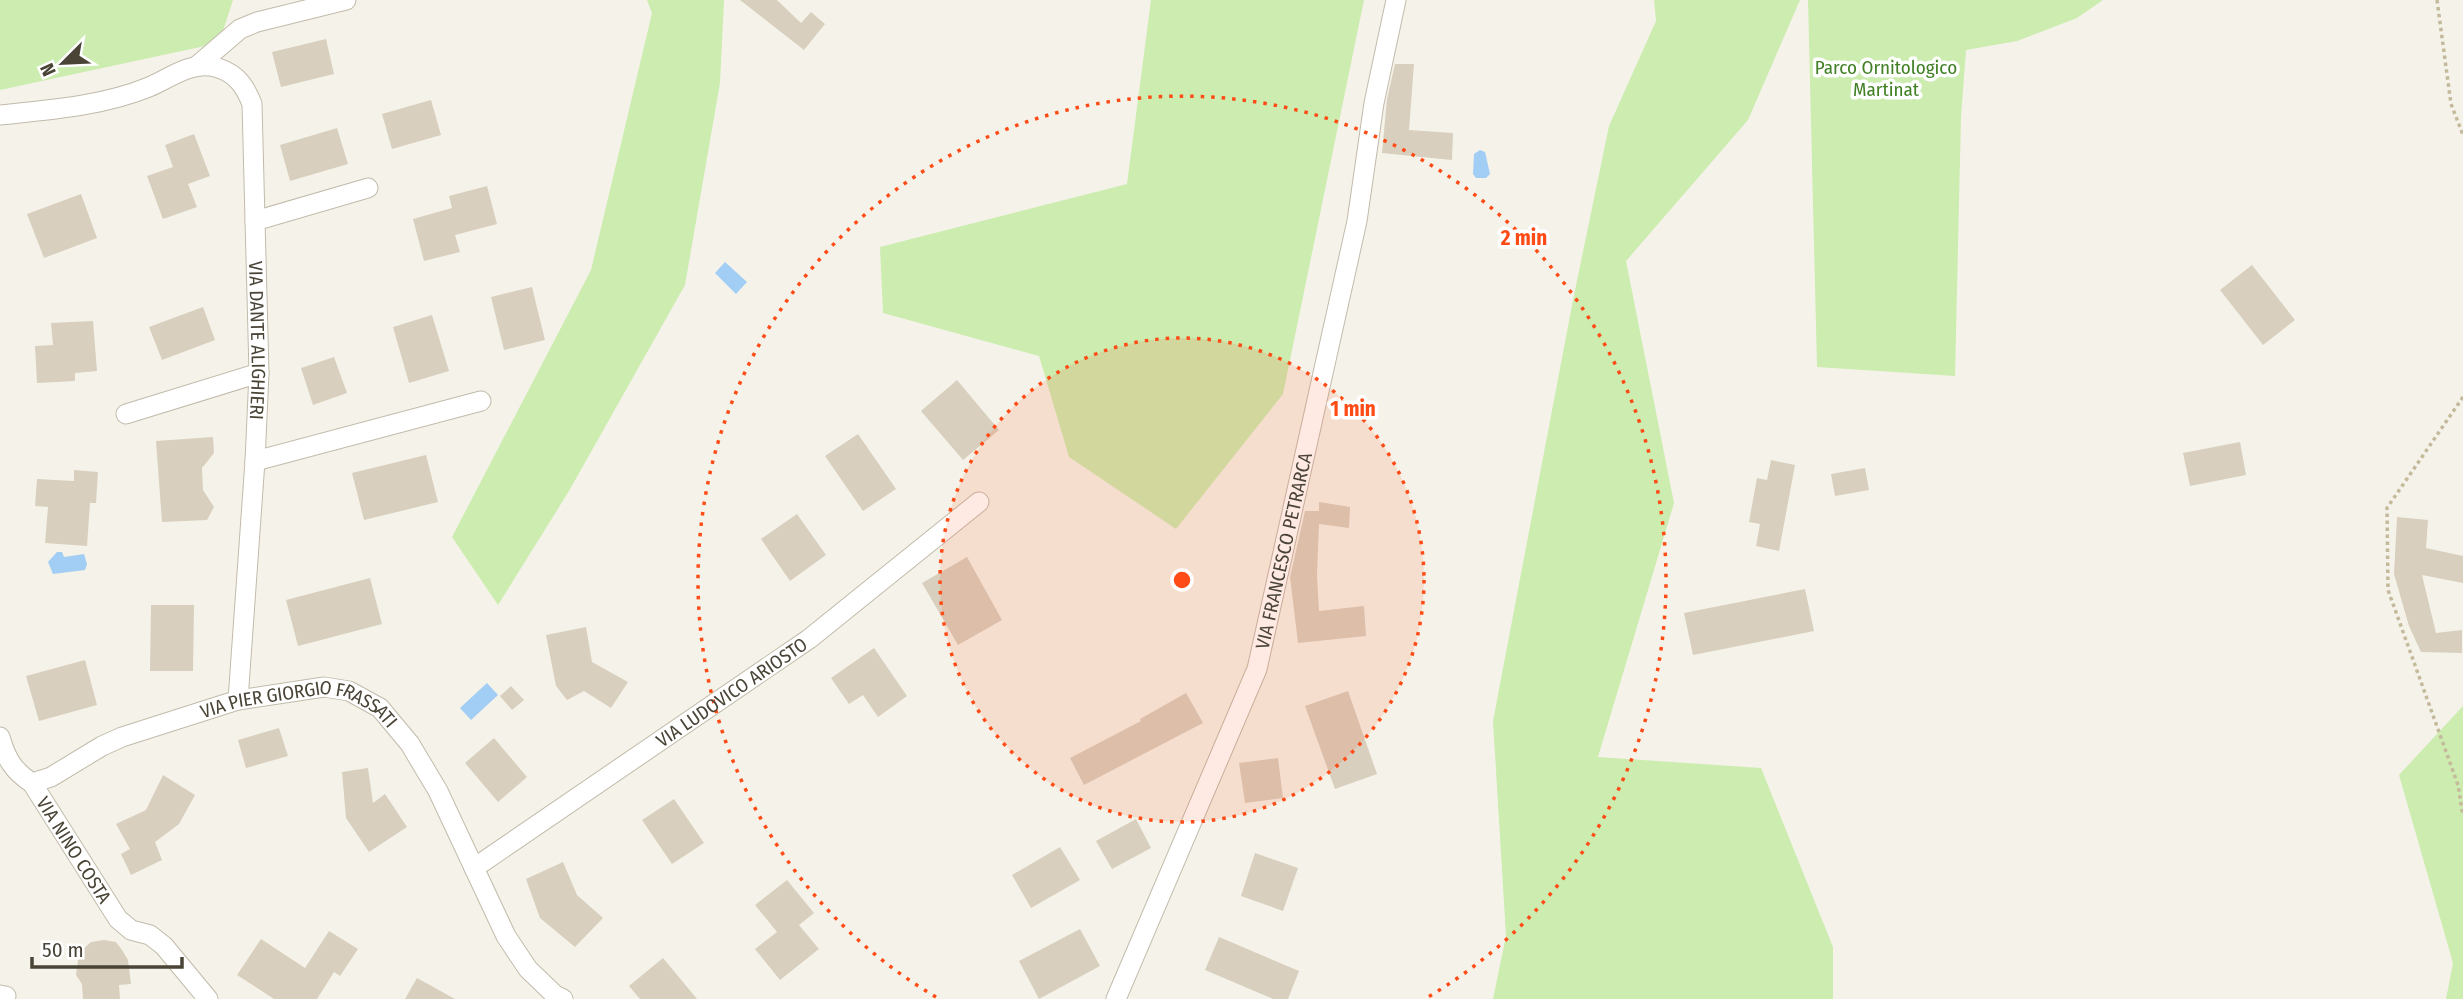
<svg xmlns="http://www.w3.org/2000/svg" width="2463" height="999" viewBox="0 0 2463 999" font-family="'Fira Sans Condensed',sans-serif">
	<style>
		.green { fill: #ccecb0 }
		.water { fill: #a2cdf5 }
		.building { fill: #d8cfbe }
		.lines { fill: none; stroke-linecap: round; stroke-linejoin: round }
		.minor-casing { stroke: #c2bbab; stroke-width: 21 }
		.path { stroke: #c4b99b; stroke-width: 3.5; stroke-dasharray: 3.5 3.5; stroke-linecap: butt }
		.minor { stroke: #fff; stroke-width: 19 }
		.ring { fill: none; stroke: #ff4b16; stroke-width: 3.5; stroke-dasharray: 3.5 7 }
		.labels { text-anchor: middle; dominant-baseline: central; stroke-width: 7; stroke-linejoin: round; paint-order: stroke }
		.park-label { font-size: 19px; fill: #418025; stroke: #fff }
		.street-label { font-size: 19px; fill: #4a4437; stroke: #fff }
		.centre { fill: #ff4b16; stroke: #fff; stroke-width: 3.5 }
		.ring-label { font-size: 21px; text-anchor: middle; font-weight: bold; fill: #ff4b16; stroke: #fff; stroke-width: 7; stroke-linejoin: round; paint-order: stroke }
	</style>
	<rect width="100%" height="100%" fill="#f5f3e9"/>
	<!-- green -->
	<g class="green">
		<polygon points="0,0 233,0 219,43 0,90"/>
		<polygon points="647,0 724,0 720,83 685,285 569,491 498,605 452,537 591,270 652,13"/>
		<polygon points="1151,0 1364,0 1283,394 1176,529 1069,457 1039,356 883,313 880,247 1127,184"/>
		<polygon points="1654,0 1800,0 1748,120 1626,261 1674,503 1598,757 1761,768 1833,947 1833,999 1493,999 1506,936 1493,721 1573,300 1609,126 1656,21"/>
		<polygon points="1808,0 2103,0 2077,18 2017,41 1966,50 1961,117 1955,376 1817,367"/>
		<polygon points="2463,706 2463,999 2446,999 2453,963 2399,775"/>
	</g>
	<!-- water -->
	<g class="water">
		<polygon points="1480,150 1485,152 1490,174 1486,178 1476,178 1473,174 1474,154"/>
		<polygon points="725,262 747,282 736,294 715,273"/>
		<polygon points="57,552 62,552 64,557 84,554 87,564 85,570 53,574 48,562"/>
		<polygon points="487,683 498,695 471,720 460,708"/>
	</g>
	<!-- building -->
	<g class="building">
		<polygon points="740,0 777,0 801,23 811,12 825,24 804,50"/>
		<polygon points="326,39 334,74 281,87 272,52"/>
		<polygon points="1395,64 1414,64 1409,130 1453,133 1452,160 1382,153 1387,99"/>
		<polygon points="431,100 441,135 392,149 382,114"/>
		<polygon points="337,128 348,164 290,181 280,145"/>
		<polygon points="194,134 210,176 188,184 197,207 163,219 147,176 173,167 165,145"/>
		<polygon points="487,186 497,224 455,235 460,252 424,261 413,219 452,208 449,196"/>
		<polygon points="81,194 97,238 44,258 27,214"/>
		<polygon points="2252,265 2295,320 2263,345 2220,290"/>
		<polygon points="532,287 545,340 504,350 491,297"/>
		<polygon points="203,307 215,340 162,360 149,327"/>
		<polygon points="432,315 449,371 409,383 393,327"/>
		<polygon points="93,321 97,371 75,373 75,381 37,383 35,346 53,345 51,323"/>
		<polygon points="334,357 347,393 313,405 301,368"/>
		<polygon points="957,380 999,430 963,460 921,411"/>
		<polygon points="858,434 896,489 863,511 825,456"/>
		<polygon points="213,437 214,453 202,468 203,490 214,507 207,520 162,522 156,441"/>
		<polygon points="2240,442 2246,475 2190,486 2183,453"/>
		<polygon points="426,455 438,502 364,520 352,473"/>
		<polygon points="1771,460 1795,465 1779,551 1756,546 1760,524 1749,522 1757,478 1767,480"/>
		<polygon points="1865,468 1869,490 1835,496 1831,474"/>
		<polygon points="74,470 98,472 96,503 90,503 87,546 45,543 48,507 35,506 37,479 74,481"/>
		<polygon points="1319,502 1350,507 1349,528 1319,524 1317,575 1319,611 1364,606 1366,636 1298,643 1290,577 1305,511 1319,511"/>
		<polygon points="797,514 826,555 790,581 761,539"/>
		<polygon points="2397,517 2428,520 2426,548 2463,556 2463,583 2422,575 2436,633 2462,630 2462,653 2421,652 2409,626 2394,574"/>
		<polygon points="967,557 1002,620 958,645 922,583"/>
		<polygon points="370,578 382,624 298,646 286,600"/>
		<polygon points="1805,589 1814,631 1693,655 1684,613"/>
		<polygon points="151,605 194,605 193,671 150,671"/>
		<polygon points="586,627 592,662 628,682 611,708 584,691 567,700 556,686 546,635"/>
		<polygon points="874,648 907,696 878,717 863,695 849,704 831,678"/>
		<polygon points="85,660 97,705 39,721 26,676"/>
		<polygon points="511,686 524,700 512,710 500,696"/>
		<polygon points="1348,691 1377,774 1335,789 1305,706"/>
		<polygon points="1186,693 1203,723 1084,785 1070,758 1141,721 1140,719"/>
		<polygon points="279,728 288,756 246,768 238,740"/>
		<polygon points="494,738 527,777 498,802 465,763"/>
		<polygon points="1278,758 1283,798 1245,803 1239,763"/>
		<polygon points="368,768 373,803 385,794 407,827 369,852 346,818 342,772"/>
		<polygon points="163,775 195,795 179,824 155,842 162,860 131,875 121,854 130,849 116,824 146,810"/>
		<polygon points="674,799 704,843 672,864 642,820"/>
		<polygon points="1136,819 1151,848 1112,869 1096,841"/>
		<polygon points="1060,847 1080,880 1031,908 1012,875"/>
		<polygon points="1255,853 1298,868 1283,911 1241,896"/>
		<polygon points="563,862 577,895 603,918 575,947 540,918 526,879"/>
		<polygon points="787,880 814,913 799,925 819,949 780,980 755,949 777,932 755,905"/>
		<polygon points="1080,929 1100,966 1039,999 1019,961"/>
		<polygon points="329,931 358,949 340,976 334,972 317,999 274,999 237,975 261,939 305,968"/>
		<polygon points="1219,937 1299,971 1288,999 1273,999 1205,970"/>
		<polygon points="104,940 116,942 122,950 128,960 131,984 119,985 120,999 83,999 82,984 76,975 79,953 91,942"/>
		<polygon points="663,958 697,999 640,999 629,986"/>
		<polygon points="417,978 455,999 405,999"/>
	</g>
	<g class="lines">
		<!-- minor casing -->
		<g class="minor-casing">
			<g id="minor">
				<polyline points="198,65 240,29 257,22 346,0"/>
				<path id="s1" d="M0,115C49,110 103,106 149,87C168,79 189,63 210,66C233,70 244,83 252,104L259,373L255,461L238,700"/>
				<polyline points="255,221 368,188"/>
				<polyline points="126,414 259,373"/>
				<polyline points="255,461 481,401"/>
				<path id="s2" d="M0,737C6,758 13,771 32,783L51,777L102,746L122,737L238,700L324,687L349,691L380,708L410,744L438,791L506,936L528,969L555,995L563,999"/>
				<path id="s3" d="M32,783L118,919L131,930L150,935L164,946L208,999"/>
				<path id="s4" d="M474,868L809,639L979,502"/>
				<polyline points="0,995 6,996"/>
				<path id="s5" d="M1116,999L1257,669L1357,221L1374,103L1396,0"/>
			</g>
		</g>
		<!-- path -->
		<g class="path">
			<polyline points="2437,0 2451,104 2463,135"/>
			<polyline points="2463,397 2387,508 2388,590 2458,785 2463,816"/>
		</g>
		<!-- minor -->
		<use href="#minor" class="minor"/>
	</g>
	<!-- distance rings -->
	<circle cx="1182" cy="580" r="242" fill="#ff4b16" fill-opacity=".12"/>
	<g class="ring">
		<circle cx="1182" cy="580" r="242"/>
		<path d="M936 997A484 484 0 1 1 1428 997"/>
	</g>
	<g class="labels">
		<!-- park labels -->
		<g class="park-label">
			<text x="1886" y="67">Parco Ornitologico<tspan x="1886" dy="22">Martinat</tspan></text>
		</g>
		<!-- street labels -->
		<g class="street-label">
			<text stroke="none"><textPath href="#s1" startOffset="514">VIA DANTE ALIGHIERI</textPath></text>
			<text stroke="none"><textPath href="#s5" startOffset="480">VIA FRANCESCO PETRARCA</textPath></text>
			<text stroke="none"><textPath href="#s4" startOffset="312">VIA LUDOVICO ARIOSTO</textPath></text>
			<text stroke="none"><textPath href="#s2" startOffset="346">VIA PIER GIORGIO FRASSATI</textPath></text>
			<text stroke="none"><textPath href="#s3" startOffset="79">VIA NINO COSTA</textPath></text>
		</g>
	</g>
	<circle cx="1182" cy="580" r="10" class="centre"/>
	<g class="ring-label">
		<text x="1524" y="245">2 min</text>
		<text x="1353" y="416">1 min</text>
	</g>
	<!-- north arrow -->
	<g transform="translate(63 63) rotate(246)" stroke="#ffffff" stroke-width="5" paint-order="stroke">
	<path d="M0-5L12 26L0 18L-12 26Z" fill="#4a4437"/>
	<text y="-10" font-size="19" font-weight="bold" text-anchor="middle" fill="#4a4437">N</text>
	</g>
	<!-- scale -->
	<path d="M32 957v10h150v-10" fill="none" stroke="#4a4437" stroke-width="3.5"/>
	<text x="42" y="957" font-size="21" fill="#4a4437" stroke="#ffffff" stroke-width="5" paint-order="stroke">50 m</text>
</svg>
